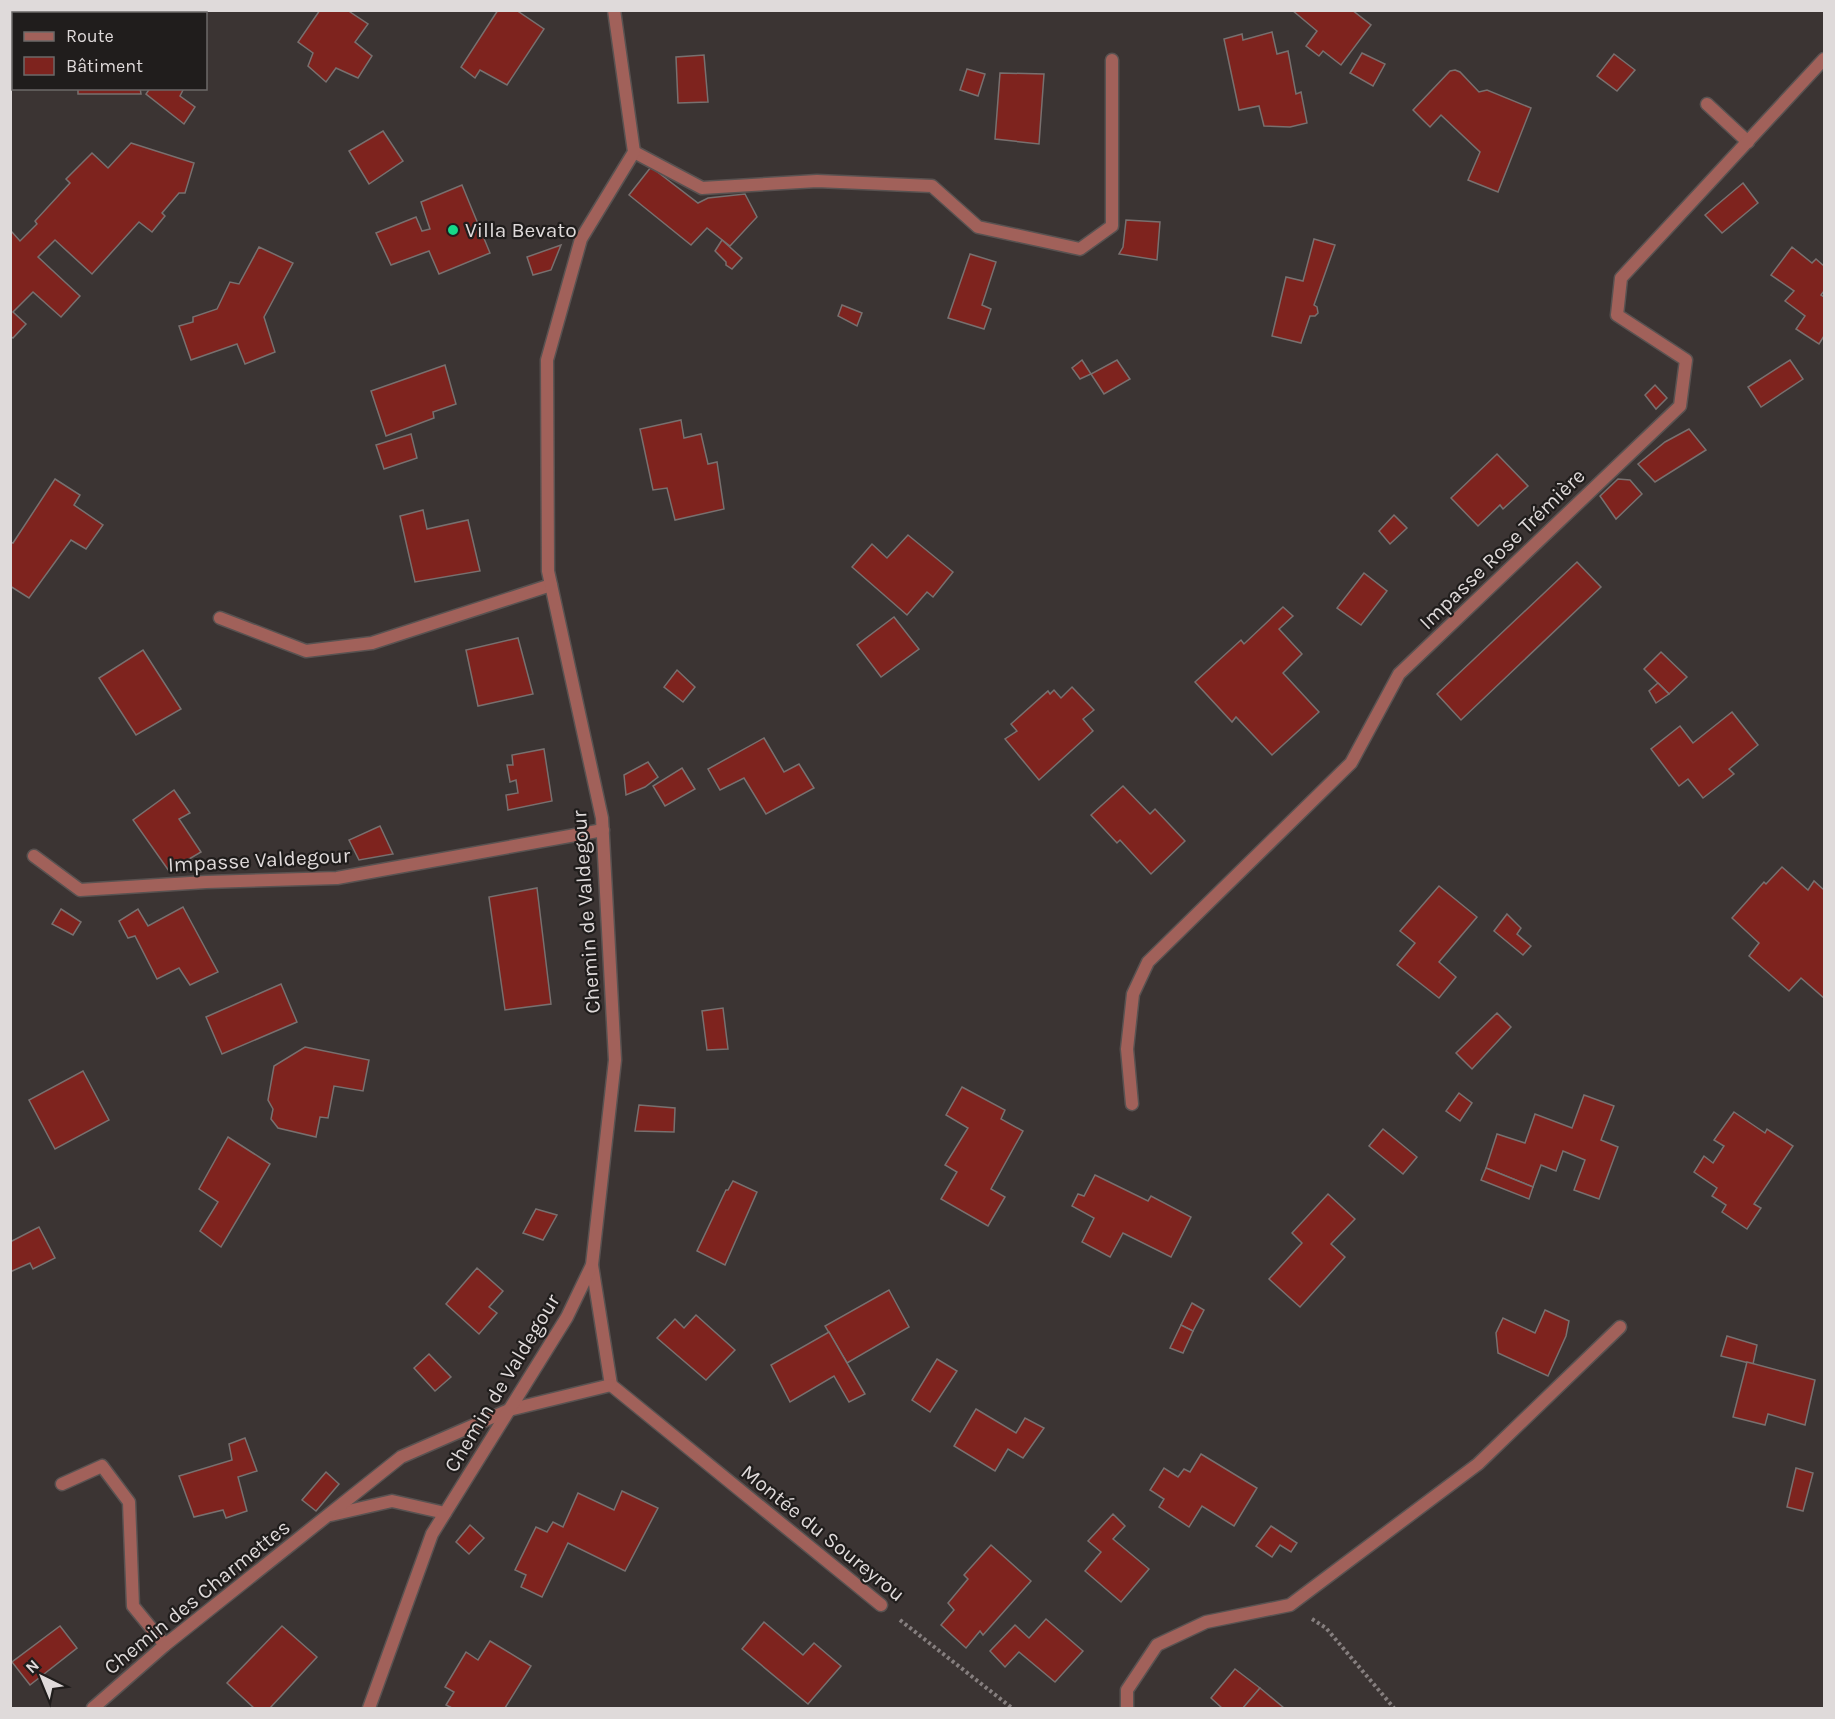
<svg xmlns="http://www.w3.org/2000/svg" width="1835" height="1719" viewBox="0 0 1835 1719" font-family="Karla,sans-serif">
	<style>
		.building { fill: #7e231e; stroke: #78706f; stroke-width: 1.5 }
		.lines { fill: none; stroke-linecap: round; stroke-linejoin: round }
		.service-casing { stroke: #595251; stroke-width: 15 }
		.minor-casing { stroke: #595251; stroke-width: 15 }
		.path { stroke: #867f7f; stroke-width: 4; stroke-dasharray: 3 3; stroke-linecap: butt }
		.service { stroke: #a1615a; stroke-width: 12 }
		.minor { stroke: #a1615a; stroke-width: 12 }
		.poi-dot { fill: #16d989; stroke: #201d1c; stroke-width: 2 }
		.labels { text-anchor: middle; dominant-baseline: central; stroke-width: 4.5; stroke-linejoin: round; paint-order: stroke }
		.poi-label { font-size: 21px; fill: #dfdada; stroke: #201d1c; text-anchor: start }
		.street-label { font-size: 21px; fill: #dfdada; stroke: #201d1c }
	</style>
	<rect width="100%" height="100%" fill="#3b3433"/>
	<!-- building -->
	<g class="building">
		<polygon points="320,10 347,10 368,24 355,42 372,56 358,78 336,68 326,82 308,66 313,53 298,42"/>
		<polygon points="498,10 516,10 544,29 507,85 480,70 475,78 461,67"/>
		<polygon points="1292,10 1352,10 1371,25 1341,65 1323,51 1319,56 1306,46 1317,31"/>
		<polygon points="1272,32 1277,54 1288,51 1296,94 1301,92 1307,123 1290,127 1264,126 1259,106 1239,110 1224,39 1242,34 1243,40"/>
		<polygon points="1362,53 1385,64 1373,86 1350,73"/>
		<polygon points="1614,54 1635,70 1617,91 1597,76"/>
		<polygon points="704,55 708,102 678,103 676,57"/>
		<polygon points="967,69 985,74 978,96 960,90"/>
		<polygon points="1455,70 1460,72 1479,92 1487,90 1531,108 1498,192 1468,180 1480,152 1441,115 1430,127 1413,110 1450,71"/>
		<polygon points="1000,73 1044,74 1039,144 995,139"/>
		<polygon points="78,88 140,88 141,94 78,94"/>
		<polygon points="150,88 184,88 180,96 195,107 184,124 146,94"/>
		<polygon points="383,131 403,161 369,184 349,151"/>
		<polygon points="131,143 194,163 185,193 179,193 162,213 165,216 152,232 139,222 92,274 55,240 38,257 80,296 61,317 33,292 13,312 26,324 13,338 10,336 10,234 12,232 20,241 37,224 35,221 70,183 66,179 92,153 108,168"/>
		<polygon points="651,167 698,203 708,198 745,194 757,217 730,246 707,228 691,245 629,195"/>
		<polygon points="1743,183 1758,203 1722,233 1705,215"/>
		<polygon points="462,185 490,253 439,274 429,251 391,265 376,233 416,217 422,231 430,229 421,202"/>
		<polygon points="1126,220 1160,222 1157,260 1119,254 1123,247"/>
		<polygon points="1314,239 1335,245 1314,305 1317,307 1318,313 1315,316 1310,316 1301,343 1272,336 1286,277 1303,281"/>
		<polygon points="722,240 742,258 732,269 726,265 726,262 715,251"/>
		<polygon points="561,245 551,270 533,275 527,257"/>
		<polygon points="259,247 293,263 264,317 275,352 245,364 237,344 191,360 179,326 193,322 193,317 217,309 230,282 239,284"/>
		<polygon points="1792,247 1812,263 1816,259 1824,266 1824,291 1821,295 1824,297 1824,336 1819,344 1796,329 1805,316 1785,301 1794,291 1771,275"/>
		<polygon points="970,254 996,262 982,305 991,309 984,329 948,318"/>
		<polygon points="842,305 862,313 857,326 838,316"/>
		<polygon points="1082,360 1091,374 1080,379 1072,368"/>
		<polygon points="1117,360 1130,379 1104,394 1091,374"/>
		<polygon points="1790,360 1803,379 1761,407 1748,387"/>
		<polygon points="445,365 456,404 433,412 434,418 386,436 371,391"/>
		<polygon points="1655,385 1667,398 1656,409 1645,395"/>
		<polygon points="681,420 684,438 701,434 708,464 717,462 724,509 675,520 667,488 653,490 640,429"/>
		<polygon points="1689,429 1706,450 1655,482 1638,464 1665,442"/>
		<polygon points="411,434 417,458 384,469 376,445"/>
		<polygon points="1497,454 1528,486 1503,509 1500,505 1478,526 1451,498"/>
		<polygon points="55,479 80,495 74,505 103,525 86,549 71,540 29,598 10,586 10,542 13,543"/>
		<polygon points="1618,479 1630,480 1642,494 1616,519 1600,496"/>
		<polygon points="423,510 427,529 468,520 480,571 415,582 400,516"/>
		<polygon points="1394,515 1407,528 1390,544 1379,531"/>
		<polygon points="908,535 953,572 933,597 927,592 907,615 852,567 872,544 887,558"/>
		<polygon points="1577,562 1601,587 1461,720 1437,694"/>
		<polygon points="1364,573 1387,591 1361,625 1337,608"/>
		<polygon points="1283,607 1293,616 1279,629 1302,654 1283,673 1319,712 1272,755 1236,717 1232,722 1195,682 1241,640 1244,644"/>
		<polygon points="894,617 919,649 881,677 857,645"/>
		<polygon points="518,638 533,694 478,706 466,650"/>
		<polygon points="143,650 181,709 136,735 99,678"/>
		<polygon points="1661,652 1687,677 1669,694 1644,669"/>
		<polygon points="677,670 695,687 683,702 664,687"/>
		<polygon points="1658,683 1669,694 1656,703 1649,691"/>
		<polygon points="1072,687 1094,710 1083,719 1093,731 1039,780 1005,739 1017,731 1011,724 1048,691 1050,694 1054,690 1061,698"/>
		<polygon points="1732,712 1758,745 1729,769 1734,774 1703,798 1688,779 1679,786 1651,749 1680,726 1693,743"/>
		<polygon points="764,738 784,772 799,764 814,788 766,814 744,778 720,790 708,769"/>
		<polygon points="544,749 552,801 508,810 506,795 518,793 516,780 510,782 507,765 513,765 512,755"/>
		<polygon points="648,762 658,777 645,787 626,795 624,775"/>
		<polygon points="682,768 695,789 665,806 653,786"/>
		<polygon points="1123,786 1150,814 1155,809 1185,841 1151,874 1120,840 1117,843 1091,815"/>
		<polygon points="174,790 190,813 179,819 201,852 169,871 133,820"/>
		<polygon points="380,826 393,854 359,860 349,840"/>
		<polygon points="1782,867 1808,890 1814,881 1824,890 1824,998 1801,978 1789,991 1749,956 1759,943 1732,918 1764,882 1766,884"/>
		<polygon points="1439,886 1477,917 1439,962 1456,977 1439,998 1397,965 1415,943 1400,931"/>
		<polygon points="537,888 551,1004 505,1010 489,897"/>
		<polygon points="183,907 218,972 190,985 179,968 157,979 135,936 128,938 119,921 138,909 148,926"/>
		<polygon points="61,909 81,922 73,935 52,924"/>
		<polygon points="1507,914 1521,928 1517,934 1531,946 1523,955 1494,931"/>
		<polygon points="281,984 297,1022 222,1054 206,1017"/>
		<polygon points="723,1008 728,1049 707,1050 702,1011"/>
		<polygon points="1497,1013 1511,1027 1472,1069 1456,1053"/>
		<polygon points="305,1047 369,1060 363,1091 334,1086 328,1118 320,1117 316,1137 278,1128 271,1119 273,1109 268,1100 274,1066"/>
		<polygon points="83,1071 109,1120 55,1149 29,1100"/>
		<polygon points="962,1087 1005,1110 1001,1119 1023,1131 991,1189 1005,1197 988,1226 941,1199 957,1172 945,1165 968,1128 946,1115"/>
		<polygon points="1459,1093 1472,1103 1460,1121 1446,1111"/>
		<polygon points="1584,1095 1614,1106 1601,1140 1618,1147 1599,1199 1574,1190 1585,1160 1563,1151 1556,1171 1541,1165 1533,1187 1486,1168 1497,1134 1525,1143 1535,1114 1572,1128"/>
		<polygon points="639,1105 675,1108 674,1132 635,1131"/>
		<polygon points="1734,1112 1765,1133 1767,1129 1793,1146 1754,1204 1761,1208 1747,1229 1722,1212 1726,1205 1712,1196 1717,1188 1694,1172 1704,1156 1713,1163 1724,1146 1714,1140"/>
		<polygon points="1383,1129 1417,1157 1403,1174 1369,1146"/>
		<polygon points="228,1137 270,1164 221,1247 200,1231 218,1202 199,1189"/>
		<polygon points="1486,1168 1533,1187 1529,1199 1481,1180"/>
		<polygon points="1095,1175 1148,1201 1151,1196 1191,1217 1171,1257 1123,1233 1110,1257 1082,1242 1094,1218 1072,1206 1078,1194 1084,1196"/>
		<polygon points="733,1181 757,1192 725,1265 697,1251 726,1190 728,1190"/>
		<polygon points="1328,1194 1355,1219 1331,1244 1345,1257 1300,1307 1269,1279 1302,1243 1292,1233"/>
		<polygon points="536,1209 557,1215 543,1240 523,1233"/>
		<polygon points="39,1227 55,1258 33,1269 30,1263 10,1272 10,1242"/>
		<polygon points="477,1268 503,1291 489,1307 497,1313 479,1334 446,1304"/>
		<polygon points="889,1290 909,1327 847,1363 825,1326"/>
		<polygon points="1192,1303 1204,1310 1193,1331 1181,1325"/>
		<polygon points="1545,1310 1569,1321 1566,1336 1548,1376 1498,1353 1496,1333 1503,1318 1535,1333"/>
		<polygon points="696,1315 735,1350 706,1380 657,1338 675,1319 684,1328"/>
		<polygon points="1181,1325 1193,1331 1183,1353 1170,1348"/>
		<polygon points="829,1332 865,1394 849,1402 834,1376 790,1402 771,1365"/>
		<polygon points="1727,1336 1757,1345 1753,1364 1721,1356"/>
		<polygon points="429,1354 451,1377 435,1391 414,1368"/>
		<polygon points="937,1359 957,1371 930,1412 912,1400"/>
		<polygon points="1747,1362 1815,1380 1805,1425 1768,1414 1765,1425 1733,1417"/>
		<polygon points="976,1409 1016,1433 1025,1418 1044,1428 1023,1458 1008,1449 995,1471 954,1446"/>
		<polygon points="245,1438 257,1471 238,1477 247,1511 226,1518 223,1510 194,1517 179,1476 232,1460 229,1444"/>
		<polygon points="1201,1454 1257,1488 1234,1526 1202,1506 1189,1527 1159,1507 1164,1499 1150,1490 1164,1468 1178,1477 1184,1469 1190,1472"/>
		<polygon points="1796,1468 1813,1473 1803,1511 1787,1507"/>
		<polygon points="326,1472 339,1484 316,1511 302,1500"/>
		<polygon points="622,1491 658,1508 625,1571 568,1543 542,1597 521,1587 526,1575 515,1570 536,1527 547,1532 553,1522 563,1527 578,1493 614,1510"/>
		<polygon points="1113,1514 1125,1526 1113,1539 1149,1569 1121,1602 1085,1571 1101,1552 1088,1541"/>
		<polygon points="470,1525 484,1538 469,1554 456,1542"/>
		<polygon points="1271,1526 1297,1543 1291,1552 1280,1545 1272,1557 1256,1546"/>
		<polygon points="991,1545 1031,1581 983,1635 980,1631 966,1648 941,1625 954,1610 948,1603 968,1579 964,1575"/>
		<polygon points="1046,1619 1083,1651 1055,1682 1019,1652 1005,1667 990,1651 1015,1625 1029,1638"/>
		<polygon points="764,1622 803,1655 814,1643 841,1666 808,1704 742,1649"/>
		<polygon points="60,1626 77,1648 30,1685 12,1662"/>
		<polygon points="282,1626 317,1657 270,1708 254,1708 227,1683"/>
		<polygon points="490,1641 531,1666 505,1708 452,1708 446,1705 454,1692 445,1687 466,1652 478,1660"/>
		<polygon points="1235,1669 1260,1688 1243,1708 1222,1708 1211,1698"/>
		<polygon points="1260,1688 1284,1708 1243,1708"/>
	</g>
	<g class="lines">
		<!-- service casing -->
		<g class="service-casing">
			<g id="service">
				<polyline points="1707,104 1748,142"/>
				<polyline points="220,618 306,651 372,643 551,585"/>
				<polyline points="62,1484 102,1466 129,1502 133,1606 165,1645"/>
			</g>
		</g>
		<!-- minor casing -->
		<g class="minor-casing">
			<g id="minor">
				<polyline points="634,152 702,188 817,181 932,186 978,227 1080,249 1112,226 1112,60"/>
				<polyline points="34,856 80,890 206,882 337,878 603,830"/>
				<polyline points="1132,1104 1127,1049 1133,994 1148,962 1351,763 1399,674 1680,406 1686,360 1617,315 1621,278 1824,59"/>
				<polyline points="592,1265 611,1385"/>
				<polyline points="611,1385 881,1605"/>
				<polyline points="331,1515 392,1501 445,1513"/>
				<polyline points="93,1708 165,1645 401,1457 509,1410 611,1385"/>
				<polyline points="369,1708 432,1534 567,1317 592,1265 615,1060 602,818 548,571 547,360 581,239 634,152 614,10"/>
				<polyline points="1127,1708 1127,1690 1157,1645 1206,1622 1290,1605 1478,1464 1620,1327"/>
			</g>
		</g>
		<!-- path -->
		<g class="path">
			<polyline points="1312,1619 1326,1628 1394,1708"/>
			<polyline points="900,1620 1012,1708"/>
		</g>
		<!-- service -->
		<use href="#service" class="service"/>
		<!-- minor -->
		<use href="#minor" class="minor"/>
	</g>
	<!-- markers -->
	<circle class="poi-dot" cx="453" cy="230" r="6"/>
	<g class="labels">
		<!-- poi labels -->
		<g class="poi-label">
			<text x="465" y="230">Villa Bevato</text>
		</g>
		<!-- street labels -->
		<g class="street-label">
			<text transform="translate(1502 549) rotate(-44)">Impasse Rose Trémière</text>
			<text transform="translate(259 860) rotate(-3)">Impasse Valdegour</text>
			<text transform="translate(586 912) rotate(-94)">Chemin de Valdegour</text>
			<text transform="translate(502 1383) rotate(-59)">Chemin de Valdegour</text>
			<text transform="translate(823 1533) rotate(39)">Montée du Soureyrou</text>
			<text transform="translate(197 1597) rotate(-39)">Chemin des Charmettes</text>
		</g>
	</g>
	<!-- border -->
	<rect width="1835" height="1719" fill="none" stroke="#dfdada" stroke-width="24"/>
	<!-- legend -->
	<rect x="12" y="12" width="195" height="78" fill="#201d1c" stroke="#6c6968" stroke-width="1.5"/>
	<rect x="24" y="32" width="30" height="9" fill="#a1615a" stroke="#6c6968" stroke-width="1.5"/>
	<text x="66" y="42" font-size="18" fill="#dfdada">Route</text>
	<rect x="24" y="57" width="30" height="18" fill="#7e231e" stroke="#6c6968" stroke-width="1.5"/>
	<text x="66" y="72" font-size="18" fill="#dfdada">Bâtiment</text>
	<!-- north arrow -->
	<g transform="translate(42 1677) rotate(317)" stroke="#201d1c" stroke-width="4.5" paint-order="stroke">
	<path d="M0-4.5L10 22L0 15L-10 22Z" fill="#dfdada"/>
	<text y="-9" font-size="16" font-weight="bold" text-anchor="middle" fill="#dfdada">N</text>
	</g>
</svg>
